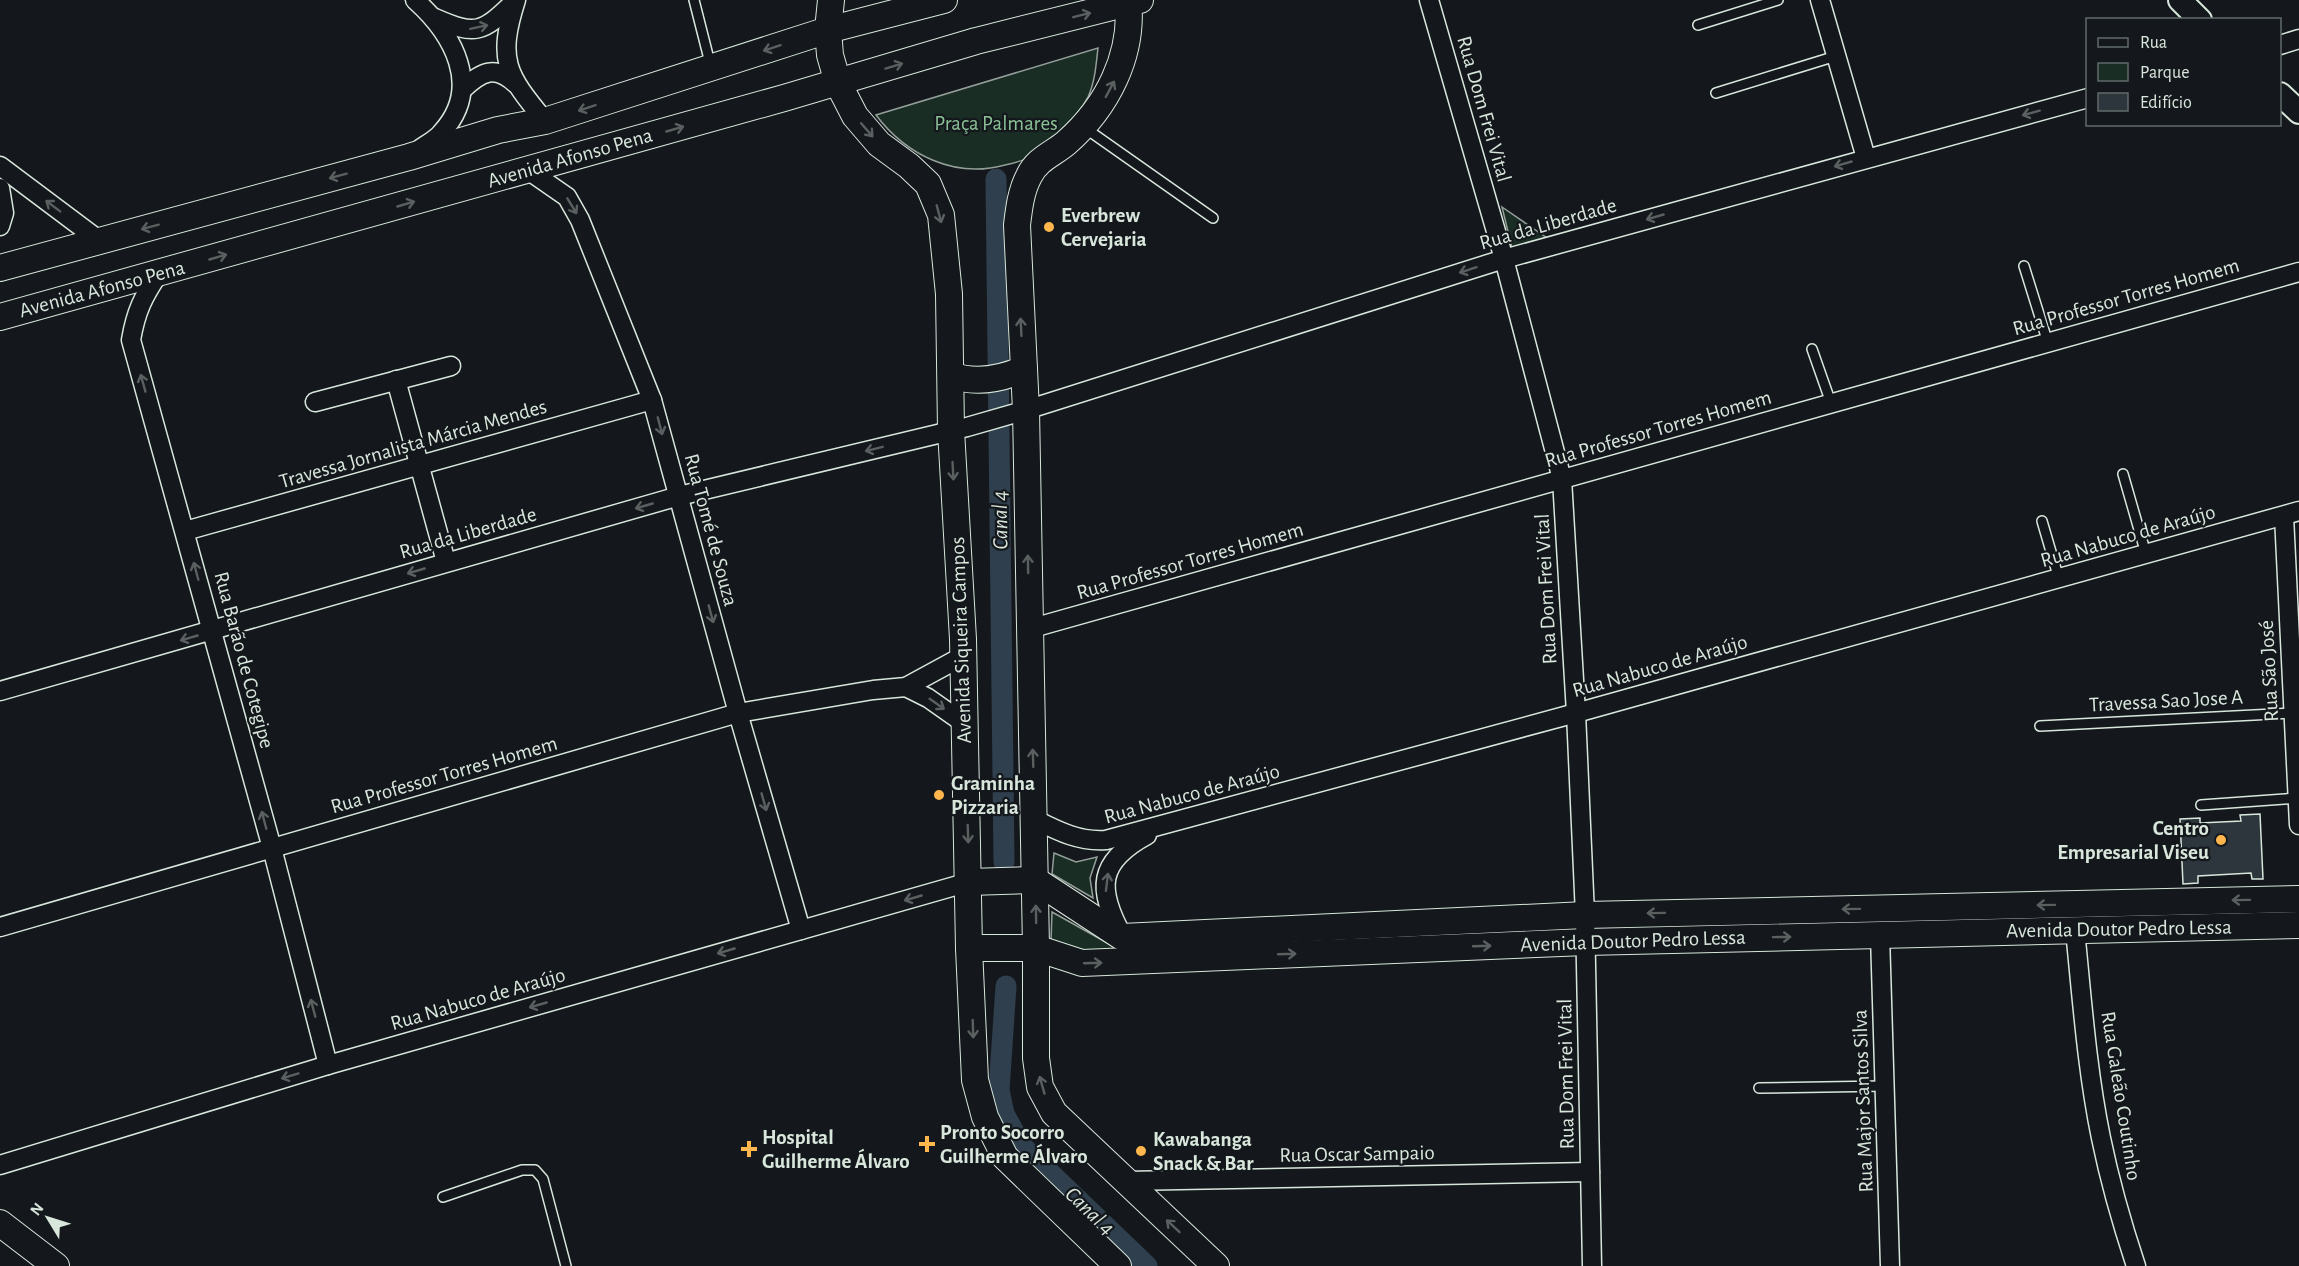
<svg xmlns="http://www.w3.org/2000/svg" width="2299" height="1266" viewBox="0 0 2299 1266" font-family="'Alegreya Sans',sans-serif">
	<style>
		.green { fill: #1a2d24; stroke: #939e99; stroke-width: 1.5 }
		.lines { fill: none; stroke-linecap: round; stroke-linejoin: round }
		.canal { stroke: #2f3f4d; stroke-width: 21 }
		.building { fill: #2c363c; stroke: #d8e6dc; stroke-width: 1.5 }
		.service-casing { stroke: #d8e6dc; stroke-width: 12 }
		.minor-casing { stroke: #d8e6dc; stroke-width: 21 }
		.tertiary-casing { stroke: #d8e6dc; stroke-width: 26 }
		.secondary-casing { stroke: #d8e6dc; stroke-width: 28 }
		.service { stroke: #14181c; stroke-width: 9 }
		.minor { stroke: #14181c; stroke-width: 18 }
		.tertiary { stroke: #14181c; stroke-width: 22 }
		.secondary { stroke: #14181c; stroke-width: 26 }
		.oneway { stroke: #59605f }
		.poi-dot { fill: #ffb74d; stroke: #14181c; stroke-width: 2 }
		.labels { text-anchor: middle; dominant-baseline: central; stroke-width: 4.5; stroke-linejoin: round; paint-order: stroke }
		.street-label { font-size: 21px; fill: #d8e6dc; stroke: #14181c }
		.park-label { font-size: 21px; fill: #8ac095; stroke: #14181c }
		.poi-label { font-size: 21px; font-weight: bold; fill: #d8e6dc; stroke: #14181c; text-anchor: start }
		.water-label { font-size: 22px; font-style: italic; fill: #d8e6dc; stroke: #14181c }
	</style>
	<rect width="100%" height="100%" fill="#14181c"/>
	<!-- green -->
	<g class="green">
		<path d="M1098,48C1096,65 1095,82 1088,97C1080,113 1068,123 1055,136C1049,142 1042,150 1035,154C1026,160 1015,163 1005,165C955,179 906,155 876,115Z"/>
		<polygon points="1502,207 1547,238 1512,248"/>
		<polygon points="1054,853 1076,862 1097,857 1090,878 1093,898 1052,874"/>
		<polygon points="1052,912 1118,949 1080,953 1051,942"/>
	</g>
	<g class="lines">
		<!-- canal -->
		<g class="canal">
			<polyline points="996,179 1004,862"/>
			<polyline points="1006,986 999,1090 1004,1114 1022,1146 1147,1266"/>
		</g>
	</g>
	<!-- building -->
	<polygon class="building" points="2260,814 2263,879 2252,879 2251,873 2198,876 2198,883 2183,884 2180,819 2200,818 2200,823 2241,821 2240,815"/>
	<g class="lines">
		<!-- service casing -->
		<g class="service-casing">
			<g id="service">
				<polyline points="694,0 711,67"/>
				<polyline points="1698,25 1778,0"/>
				<polyline points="1716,93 1836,56"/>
				<polyline points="1085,128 1213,218"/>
				<polyline points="2024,266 2048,343"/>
				<polyline points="1812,349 1831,403"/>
				<polyline points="2123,474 2146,554"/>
				<polyline points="2042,521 2059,579"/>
				<polyline points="2040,726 2294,713"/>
				<polyline points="2201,805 2298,798"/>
				<polyline points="1759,1088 1885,1086"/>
				<polyline points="443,1197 522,1170 535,1170 543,1179 566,1266"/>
			</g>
		</g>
		<!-- minor casing -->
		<g class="minor-casing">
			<g id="minor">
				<path d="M415,0C453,34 483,87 442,132C437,139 427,144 420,149"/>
				<path d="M516,0C497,60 506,74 545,121"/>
				<polyline points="1429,0 1504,259 1562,479 1576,713 1585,915 1592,1266"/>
				<polyline points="1820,0 1866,158"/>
				<path d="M435,18C476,36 482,33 514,2"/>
				<polyline points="2280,45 2299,39"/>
				<path d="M463,89C482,71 495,65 516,84"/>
				<polyline points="0,166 100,241"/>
				<polyline points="528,170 567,197 580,220 652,400 738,713 801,930"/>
				<polyline points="0,188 4,213 0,226"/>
				<path d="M159,273C143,297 136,311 131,340L272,848L328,1065"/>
				<polyline points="396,380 446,562"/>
				<polyline points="315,402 451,366"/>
				<polyline points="2284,516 2299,825"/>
				<polyline points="185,531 652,400"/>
				<polyline points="1029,629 2299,272"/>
				<polyline points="906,687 928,698 965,724"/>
				<polyline points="0,691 679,496 967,427 1026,410 1504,259 2088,98"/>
				<path d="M1034,819C1058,831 1079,842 1106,840L1576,713L2299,511"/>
				<polyline points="0,927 738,713 873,690 906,687 963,656"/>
				<path d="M2075,930C2082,999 2087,1070 2101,1138C2110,1182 2122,1224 2136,1266"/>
				<path d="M1122,935C1097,889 1097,862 1147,835"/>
				<polyline points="1880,935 1890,1266"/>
				<polyline points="0,1165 328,1065 969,882"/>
				<polyline points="1126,1181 1590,1172"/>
			</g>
		</g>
		<!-- tertiary casing -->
		<g class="tertiary-casing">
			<g id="tertiary">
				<polyline points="2180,0 2200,20"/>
				<polyline points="2280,94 2299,112"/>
			</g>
		</g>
		<!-- secondary casing -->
		<g class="secondary-casing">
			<g id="secondary">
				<polyline points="831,0 828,30 830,55 838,83 855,116 879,144 909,166 928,184 941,215 949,294 951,430 963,639 969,948 975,1080 985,1117 1005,1157 1118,1266"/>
				<path d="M1128,0C1134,55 1107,107 1066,143C1053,154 1037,159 1029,176C1021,191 1019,208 1017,225L1026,410L1036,948V1058L1040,1087L1054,1113L1216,1266"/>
				<polyline points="0,268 409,157 498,130 545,121 828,30 944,0"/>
				<polyline points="0,317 784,98 976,41 1140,0"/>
				<path d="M951,375C975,384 1001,379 1024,369"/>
				<polyline points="969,882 1035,880 1122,937 1585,915 2299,899"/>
				<polyline points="969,948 1036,948 1082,963 1586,942 2299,925"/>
				<polyline points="0,1223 56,1266"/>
			</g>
		</g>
		<!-- service -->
		<use href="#service" class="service"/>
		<!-- minor -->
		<use href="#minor" class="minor"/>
		<!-- tertiary -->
		<use href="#tertiary" class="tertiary"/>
		<!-- secondary -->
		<use href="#secondary" class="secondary"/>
	</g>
	<!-- one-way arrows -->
	<defs><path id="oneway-shaft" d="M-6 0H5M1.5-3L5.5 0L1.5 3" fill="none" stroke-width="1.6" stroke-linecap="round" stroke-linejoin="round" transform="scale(1.5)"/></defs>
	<g class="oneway">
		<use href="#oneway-shaft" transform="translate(1082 15) rotate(-14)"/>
		<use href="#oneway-shaft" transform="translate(479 27) rotate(-12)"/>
		<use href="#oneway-shaft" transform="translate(772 48) rotate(162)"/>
		<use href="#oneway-shaft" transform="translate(894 66) rotate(-17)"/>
		<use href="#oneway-shaft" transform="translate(1110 89) rotate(-62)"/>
		<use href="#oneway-shaft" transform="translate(587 108) rotate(162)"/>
		<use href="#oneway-shaft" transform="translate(2031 113) rotate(165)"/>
		<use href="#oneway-shaft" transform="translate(675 129) rotate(-16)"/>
		<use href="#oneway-shaft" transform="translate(867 130) rotate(49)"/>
		<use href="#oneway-shaft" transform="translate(1843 164) rotate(164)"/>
		<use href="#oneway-shaft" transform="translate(338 176) rotate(165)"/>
		<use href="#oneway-shaft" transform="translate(406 204) rotate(-16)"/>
		<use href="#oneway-shaft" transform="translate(53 206) rotate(-143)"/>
		<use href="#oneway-shaft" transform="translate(572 206) rotate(59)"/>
		<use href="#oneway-shaft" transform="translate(939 214) rotate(75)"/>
		<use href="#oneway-shaft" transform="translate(1655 217) rotate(164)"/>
		<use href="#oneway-shaft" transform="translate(150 227) rotate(165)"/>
		<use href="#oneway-shaft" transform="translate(218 257) rotate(-16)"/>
		<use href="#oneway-shaft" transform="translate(1468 270) rotate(162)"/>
		<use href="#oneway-shaft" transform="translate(1021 327) rotate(-93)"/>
		<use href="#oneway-shaft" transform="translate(143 383) rotate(-106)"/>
		<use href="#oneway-shaft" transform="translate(660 426) rotate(75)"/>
		<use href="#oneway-shaft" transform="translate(874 449) rotate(166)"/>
		<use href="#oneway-shaft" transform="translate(953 471) rotate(87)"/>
		<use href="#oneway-shaft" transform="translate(644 506) rotate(164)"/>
		<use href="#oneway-shaft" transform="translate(1028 564) rotate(-91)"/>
		<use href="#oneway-shaft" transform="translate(196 571) rotate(-105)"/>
		<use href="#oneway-shaft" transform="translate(416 571) rotate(164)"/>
		<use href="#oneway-shaft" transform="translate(711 614) rotate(75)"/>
		<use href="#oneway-shaft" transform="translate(189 638) rotate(164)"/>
		<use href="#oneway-shaft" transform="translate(937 704) rotate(35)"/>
		<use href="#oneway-shaft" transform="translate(1033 758) rotate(-92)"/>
		<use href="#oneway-shaft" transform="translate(764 802) rotate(74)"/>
		<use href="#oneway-shaft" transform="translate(264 820) rotate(-105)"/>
		<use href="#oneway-shaft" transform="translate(968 834) rotate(88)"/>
		<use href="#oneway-shaft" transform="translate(1107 882) rotate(-83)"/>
		<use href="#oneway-shaft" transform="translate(913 898) rotate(164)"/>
		<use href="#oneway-shaft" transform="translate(2241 900) rotate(179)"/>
		<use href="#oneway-shaft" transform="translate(2046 905) rotate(179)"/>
		<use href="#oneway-shaft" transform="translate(1851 909) rotate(179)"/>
		<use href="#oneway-shaft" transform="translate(1656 913) rotate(179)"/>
		<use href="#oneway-shaft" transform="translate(1036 914) rotate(-91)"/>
		<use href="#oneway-shaft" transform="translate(1782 937) rotate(-1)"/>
		<use href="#oneway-shaft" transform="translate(1482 946) rotate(-2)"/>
		<use href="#oneway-shaft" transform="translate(726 951) rotate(164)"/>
		<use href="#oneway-shaft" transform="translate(1287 954) rotate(-2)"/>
		<use href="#oneway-shaft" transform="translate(1093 963) rotate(-2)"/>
		<use href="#oneway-shaft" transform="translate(538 1005) rotate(164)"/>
		<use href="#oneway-shaft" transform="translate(313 1008) rotate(-105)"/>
		<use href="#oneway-shaft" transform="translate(973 1029) rotate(88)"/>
		<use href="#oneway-shaft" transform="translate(290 1076) rotate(163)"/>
		<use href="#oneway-shaft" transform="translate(1042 1085) rotate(-106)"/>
		<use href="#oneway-shaft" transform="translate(1173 1226) rotate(-137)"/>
	</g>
	<!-- markers -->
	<g class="poi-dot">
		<circle cx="1049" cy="227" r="6"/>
		<circle cx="939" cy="795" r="6"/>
		<circle cx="2221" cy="840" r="6"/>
		<path d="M924 1135h6v6h6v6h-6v6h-6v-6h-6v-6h6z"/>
		<path d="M746 1140h6v6h6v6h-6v6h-6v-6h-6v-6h6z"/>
		<circle cx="1141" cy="1151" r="6"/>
	</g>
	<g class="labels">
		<!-- street labels -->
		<g class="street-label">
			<text transform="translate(1484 109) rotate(74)">Rua Dom Frei Vital</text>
			<text transform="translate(570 158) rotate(-16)">Avenida Afonso Pena</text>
			<text transform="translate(1548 224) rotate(-16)">Rua da Liberdade</text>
			<text transform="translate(102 289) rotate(-15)">Avenida Afonso Pena</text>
			<text transform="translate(2126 297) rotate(-16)">Rua Professor Torres Homem</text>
			<text transform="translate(1658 429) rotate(-16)">Rua Professor Torres Homem</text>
			<text transform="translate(413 444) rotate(-16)">Travessa Jornalista Márcia Mendes</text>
			<text transform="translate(711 530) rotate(75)">Rua Tomé de Souza</text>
			<text transform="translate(468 533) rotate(-16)">Rua da Liberdade</text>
			<text transform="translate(2128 536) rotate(-16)">Rua Nabuco de Araújo</text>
			<text transform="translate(1190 561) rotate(-16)">Rua Professor Torres Homem</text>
			<text transform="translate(1546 589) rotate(-93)">Rua Dom Frei Vital</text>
			<text transform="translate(961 640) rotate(-92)">Avenida Siqueira Campos</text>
			<text transform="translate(244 660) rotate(75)">Rua Barão de Cotegipe</text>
			<text transform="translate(1660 666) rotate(-16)">Rua Nabuco de Araújo</text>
			<text transform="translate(2269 671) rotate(-93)">Rua São José</text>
			<text transform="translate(2166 701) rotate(-3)">Travessa Sao Jose A</text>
			<text transform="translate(444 775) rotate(-16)">Rua Professor Torres Homem</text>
			<text transform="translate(1192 794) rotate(-15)">Rua Nabuco de Araújo</text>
			<text transform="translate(2119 929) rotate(-1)">Avenida Doutor Pedro Lessa</text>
			<text transform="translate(1633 941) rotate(-2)">Avenida Doutor Pedro Lessa</text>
			<text transform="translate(478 999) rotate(-16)">Rua Nabuco de Araújo</text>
			<text transform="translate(1566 1074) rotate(-91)">Rua Dom Frei Vital</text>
			<text transform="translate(2121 1096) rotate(81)">Rua Galeão Coutinho</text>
			<text transform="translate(1863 1101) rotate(-92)">Rua Major Santos Silva</text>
			<text transform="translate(1357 1154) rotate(-1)">Rua Oscar Sampaio</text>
		</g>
		<!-- park labels -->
		<g class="park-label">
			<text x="996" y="123">Praça Palmares</text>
		</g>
		<!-- poi labels -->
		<g class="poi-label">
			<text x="1061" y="215">Everbrew<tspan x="1061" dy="24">Cervejaria</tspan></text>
			<text x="951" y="783">Graminha<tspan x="951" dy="24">Pizzaria</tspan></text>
			<text x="2209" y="828" text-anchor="end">Centro<tspan x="2209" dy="24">Empresarial Viseu</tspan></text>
			<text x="940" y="1132">Pronto Socorro<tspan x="940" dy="24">Guilherme Álvaro</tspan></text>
			<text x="762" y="1137">Hospital<tspan x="762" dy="24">Guilherme Álvaro</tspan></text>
			<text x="1153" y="1139">Kawabanga<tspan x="1153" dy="24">Snack &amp; Bar</tspan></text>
		</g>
		<!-- water labels -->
		<g class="water-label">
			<text transform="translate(1000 520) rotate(-91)">Canal 4</text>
			<text transform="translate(1090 1211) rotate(44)">Canal 4</text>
		</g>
	</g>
	<!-- legend -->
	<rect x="2086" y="18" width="195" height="108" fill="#14181c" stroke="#626a69" stroke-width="1.5"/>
	<rect x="2098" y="38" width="30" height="9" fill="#14181c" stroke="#626a69" stroke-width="1.5"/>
	<text x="2140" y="48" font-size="18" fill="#d8e6dc">Rua</text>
	<rect x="2098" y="63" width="30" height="18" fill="#1a2d24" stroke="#626a69" stroke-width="1.5"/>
	<text x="2140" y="78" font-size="18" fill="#d8e6dc">Parque</text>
	<rect x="2098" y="93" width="30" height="18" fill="#2c363c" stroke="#626a69" stroke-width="1.5"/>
	<text x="2140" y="108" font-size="18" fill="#d8e6dc">Edifício</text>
	<!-- north arrow -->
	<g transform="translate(48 1218) rotate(308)" stroke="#14181c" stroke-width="4.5" paint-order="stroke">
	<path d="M0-4.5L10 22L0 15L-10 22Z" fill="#d8e6dc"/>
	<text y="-9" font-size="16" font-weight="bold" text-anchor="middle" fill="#d8e6dc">N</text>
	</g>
</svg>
